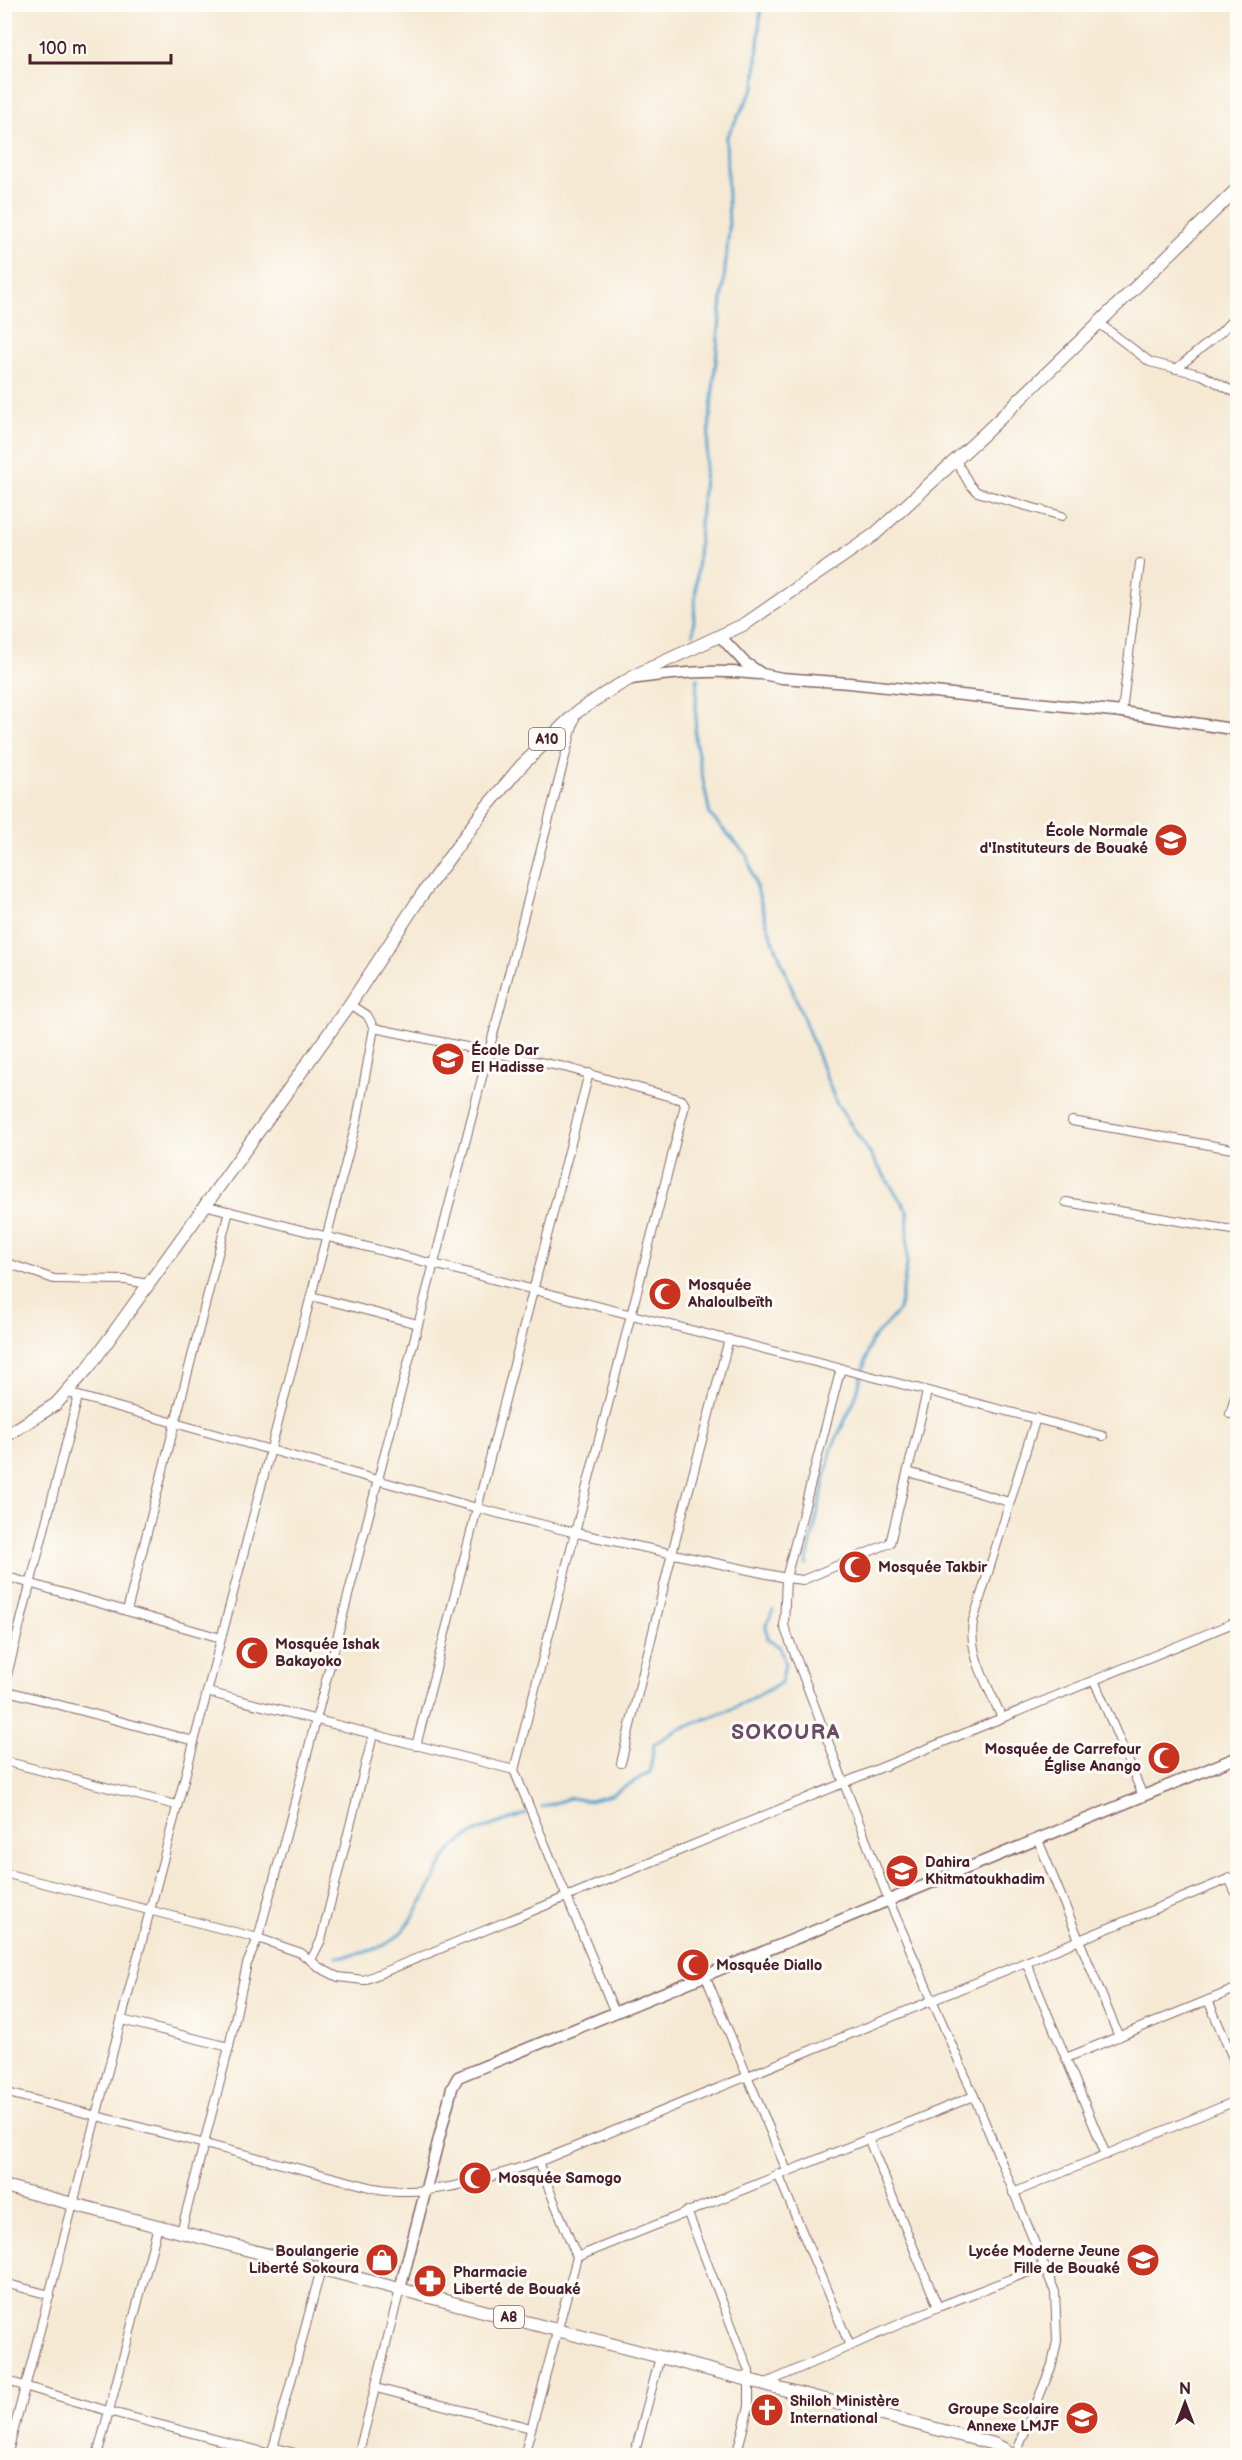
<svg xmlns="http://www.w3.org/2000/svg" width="1242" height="2460" viewBox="0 0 1242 2460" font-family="'Balsamiq Sans',sans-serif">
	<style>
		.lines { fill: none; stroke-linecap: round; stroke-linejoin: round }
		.stream { stroke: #56a2ce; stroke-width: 3 }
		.minor-casing { stroke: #866666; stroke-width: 10 }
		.tertiary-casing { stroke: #866666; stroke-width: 13 }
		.primary-casing { stroke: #866666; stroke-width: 14 }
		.minor { stroke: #fff; stroke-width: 8 }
		.tertiary { stroke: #fff; stroke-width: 10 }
		.primary { stroke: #fff; stroke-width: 12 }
		.labels { text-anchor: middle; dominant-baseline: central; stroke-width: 6; stroke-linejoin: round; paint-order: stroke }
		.shield { fill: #fdfcf7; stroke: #806168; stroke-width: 1.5 }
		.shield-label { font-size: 14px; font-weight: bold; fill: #4a1f2b }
		.poi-label { font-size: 15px; font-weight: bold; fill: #4a1f2b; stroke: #fdfcf7; text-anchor: start }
		.district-label { font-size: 21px; font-weight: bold; letter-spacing: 1.5px; fill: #6b4b65; stroke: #fdfcf7 }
	</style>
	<rect width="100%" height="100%" fill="#fdfcf7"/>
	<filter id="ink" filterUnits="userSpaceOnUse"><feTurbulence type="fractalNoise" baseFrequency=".0167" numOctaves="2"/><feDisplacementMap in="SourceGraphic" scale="12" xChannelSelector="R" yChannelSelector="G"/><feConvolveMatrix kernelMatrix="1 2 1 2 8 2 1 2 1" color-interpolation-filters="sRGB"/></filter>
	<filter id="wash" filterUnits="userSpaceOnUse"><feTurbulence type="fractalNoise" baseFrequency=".008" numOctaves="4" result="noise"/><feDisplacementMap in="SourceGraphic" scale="24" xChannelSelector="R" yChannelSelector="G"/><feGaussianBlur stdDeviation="1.35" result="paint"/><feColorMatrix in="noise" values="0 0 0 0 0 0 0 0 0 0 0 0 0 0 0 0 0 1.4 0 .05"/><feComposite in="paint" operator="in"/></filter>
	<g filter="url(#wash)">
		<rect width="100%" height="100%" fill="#f5e9d3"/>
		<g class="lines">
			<!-- stream -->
			<g class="stream">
				<polyline points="693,634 701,510 729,229 726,138 755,86 761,4"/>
				<polyline points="697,678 695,739 710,815 747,855 768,927 836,1102 908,1212 907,1265 899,1310 871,1341 855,1399 832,1448 806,1565"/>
				<polyline points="542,1807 570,1798 590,1801 611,1795 650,1772 654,1744 679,1729 734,1708 781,1683 785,1664 780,1647 768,1640 766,1626 773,1610"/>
				<path d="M337,1957C401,1949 404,1933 434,1880C439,1870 444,1857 452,1849C473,1829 499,1823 526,1814"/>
			</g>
		</g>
	</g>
	<g filter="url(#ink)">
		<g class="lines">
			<!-- minor casing -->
			<g class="minor-casing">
				<g id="minor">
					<polyline points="1100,324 1150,362 1202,375 1238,394"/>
					<polyline points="1176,369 1220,333 1238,314"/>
					<polyline points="956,461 970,485 977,492 1062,516"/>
					<polyline points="1122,712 1140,563"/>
					<polyline points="374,1028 564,1067 682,1100 685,1105 514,1770 615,2013"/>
					<polyline points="1072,1121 1238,1150"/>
					<polyline points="1066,1202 1238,1231"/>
					<polyline points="204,1205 1103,1436"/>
					<polyline points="4,1262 54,1279 126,1280 148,1284"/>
					<polyline points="311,1296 418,1324"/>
					<polyline points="841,1368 786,1578 784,1626 889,1901 974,2096 1055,2292 1057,2341 1052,2365 1015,2456"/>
					<polyline points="68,1393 477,1508 576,1533 786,1578 803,1580 890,1543 927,1392"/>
					<polyline points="1230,1414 1238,1386"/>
					<polyline points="908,1472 1009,1502"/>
					<polyline points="4,1576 221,1638"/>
					<polyline points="127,1611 229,1211"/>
					<polyline points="1094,1680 1143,1796"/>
					<polyline points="4,1687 78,1397"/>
					<polyline points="4,1690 194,1741"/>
					<polyline points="207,1692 514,1770"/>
					<path d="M1002,1718C989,1687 968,1656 973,1621L1036,1418"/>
					<polyline points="416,1746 589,1073"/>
					<polyline points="4,1761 176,1805"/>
					<polyline points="621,1763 672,1553 729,1339"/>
					<polyline points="1038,1840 1119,2037"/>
					<polyline points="4,1873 258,1938 301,1953 320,1968 338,1977 364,1980 1238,1621"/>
					<polyline points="1229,1878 1238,1898"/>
					<polyline points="311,1960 321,1940 373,1735"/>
					<polyline points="1026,1962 1106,2155"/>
					<polyline points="705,1975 787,2171"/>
					<polyline points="1208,2000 1238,2070"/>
					<polyline points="122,2020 229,2047"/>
					<polyline points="1066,2058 1238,1988"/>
					<path d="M4,2092L374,2188C430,2199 484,2179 538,2162L1238,1875"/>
					<polyline points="868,2138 938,2307"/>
					<polyline points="778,2174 850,2346"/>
					<polyline points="1013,2193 1238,2100"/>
					<polyline points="687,2211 749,2371 749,2406 736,2456"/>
					<polyline points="181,2232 229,2047 247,1964 258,1938 289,1824 576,714"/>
					<polyline points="577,2257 974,2096"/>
					<polyline points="4,2283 50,2295"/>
					<polyline points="4,2380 108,2411 271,2454"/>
					<polyline points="764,2384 938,2307 1044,2266"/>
					<polyline points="376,2388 531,2428"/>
					<polyline points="273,2447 305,2456"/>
					<polyline points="7,2456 357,1120 374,1028 367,1015 350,1004"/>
					<polyline points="97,2456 158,2226"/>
					<polyline points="271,2456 321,2269"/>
					<polyline points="358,2456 400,2289"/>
					<polyline points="524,2456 577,2257 538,2162"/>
					<polyline points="634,2456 660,2357"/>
				</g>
			</g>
			<!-- tertiary casing -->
			<g class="tertiary-casing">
				<g id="tertiary">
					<polyline points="720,636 744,662 762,674 782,678 849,683 1122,712 1238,730"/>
					<path d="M631,679C675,673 715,669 759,674"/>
					<polyline points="400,2289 452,2088 458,2077 1238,1757"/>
				</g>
			</g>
			<!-- primary casing -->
			<g class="primary-casing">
				<g id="primary">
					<polyline points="4,1437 56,1404 89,1367 350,1004 421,896 484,810 521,766 577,712 610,690 642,672 745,624 875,534 984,434 1238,188"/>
					<polyline points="4,2186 994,2444 1004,2449 1010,2456"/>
				</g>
			</g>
			<!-- minor -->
			<use href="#minor" class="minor"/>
			<!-- tertiary -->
			<use href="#tertiary" class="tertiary"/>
			<!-- primary -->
			<use href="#primary" class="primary"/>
		</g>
	</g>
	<!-- icons -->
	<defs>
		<g id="university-disc" transform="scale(1.725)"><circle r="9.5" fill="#c8321e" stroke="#fdfcf7"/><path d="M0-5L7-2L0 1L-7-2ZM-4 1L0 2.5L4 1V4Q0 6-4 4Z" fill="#fff"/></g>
		<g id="school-disc" transform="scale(1.725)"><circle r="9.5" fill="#c8321e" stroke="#fdfcf7"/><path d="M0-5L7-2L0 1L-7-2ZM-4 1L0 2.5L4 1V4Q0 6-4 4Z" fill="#fff"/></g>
		<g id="mosque-disc" transform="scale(1.725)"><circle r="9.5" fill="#c8321e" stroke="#fdfcf7"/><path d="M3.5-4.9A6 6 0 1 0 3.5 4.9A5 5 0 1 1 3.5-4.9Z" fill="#fff"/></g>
		<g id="shop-disc" transform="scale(1.725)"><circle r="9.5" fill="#c8321e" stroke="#fdfcf7"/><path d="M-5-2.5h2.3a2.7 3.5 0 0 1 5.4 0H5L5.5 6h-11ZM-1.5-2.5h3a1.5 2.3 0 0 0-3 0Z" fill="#fff"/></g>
		<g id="pharmacy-disc" transform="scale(1.725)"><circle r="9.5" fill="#c8321e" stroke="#fdfcf7"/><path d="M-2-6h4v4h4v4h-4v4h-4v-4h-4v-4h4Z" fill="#fff"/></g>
		<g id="church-disc" transform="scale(1.725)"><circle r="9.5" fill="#c8321e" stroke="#fdfcf7"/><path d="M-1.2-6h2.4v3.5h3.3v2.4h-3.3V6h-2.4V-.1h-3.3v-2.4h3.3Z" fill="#fff"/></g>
	</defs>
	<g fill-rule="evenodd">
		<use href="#university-disc" x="1171" y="840"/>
		<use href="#school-disc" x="448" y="1059"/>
		<use href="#mosque-disc" x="665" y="1294"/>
		<use href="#mosque-disc" x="855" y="1567"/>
		<use href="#mosque-disc" x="252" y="1653"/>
		<use href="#mosque-disc" x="1164" y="1758"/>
		<use href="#school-disc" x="902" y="1871"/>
		<use href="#mosque-disc" x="693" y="1965"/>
		<use href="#mosque-disc" x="475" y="2178"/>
		<use href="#shop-disc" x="382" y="2260"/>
		<use href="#school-disc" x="1143" y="2260"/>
		<use href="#pharmacy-disc" x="430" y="2281"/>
		<use href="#church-disc" x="767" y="2410"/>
		<use href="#school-disc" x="1082" y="2418"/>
	</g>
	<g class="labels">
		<!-- shield labels -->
		<g class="shield">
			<rect x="529" y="728" width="36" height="22" rx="4.5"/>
			<rect x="494" y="2306" width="30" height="22" rx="4.5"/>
		</g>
		<g class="shield-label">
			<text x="547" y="739">A10</text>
			<text x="509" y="2317">A8</text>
		</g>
		<!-- poi labels -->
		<g class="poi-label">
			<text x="1148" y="831" text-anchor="end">École Normale<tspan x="1148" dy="17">d'Instituteurs de Bouaké</tspan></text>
			<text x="471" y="1050">École Dar<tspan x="471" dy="17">El Hadisse</tspan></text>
			<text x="688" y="1285">Mosquée<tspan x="688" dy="17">Ahaloulbeïth</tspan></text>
			<text x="878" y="1567">Mosquée Takbir</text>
			<text x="275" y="1644">Mosquée Ishak<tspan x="275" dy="17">Bakayoko</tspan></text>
			<text x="1141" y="1749" text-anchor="end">Mosquée de Carrefour<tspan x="1141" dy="17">Église Anango</tspan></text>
			<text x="925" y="1862">Dahira<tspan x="925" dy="17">Khitmatoukhadim</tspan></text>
			<text x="716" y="1965">Mosquée Diallo</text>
			<text x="498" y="2178">Mosquée Samogo</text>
			<text x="359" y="2251" text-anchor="end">Boulangerie<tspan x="359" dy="17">Liberté Sokoura</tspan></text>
			<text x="1120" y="2251" text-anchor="end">Lycée Moderne Jeune<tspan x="1120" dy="17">Fille de Bouaké</tspan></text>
			<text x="453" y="2272">Pharmacie<tspan x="453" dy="17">Liberté de Bouaké</tspan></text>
			<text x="790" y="2401">Shiloh Ministère<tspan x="790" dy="17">International</tspan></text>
			<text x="1059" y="2409" text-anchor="end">Groupe Scolaire<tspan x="1059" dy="17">Annexe LMJF</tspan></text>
		</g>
		<!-- district labels -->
		<g class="district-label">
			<text x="786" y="1732">SOKOURA</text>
		</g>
	</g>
	<!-- margin -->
	<rect width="1242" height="2460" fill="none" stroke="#fdfcf7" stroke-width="24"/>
	<!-- north arrow -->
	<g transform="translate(1185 2403)" stroke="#fdfcf7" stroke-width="4.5" paint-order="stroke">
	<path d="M0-4.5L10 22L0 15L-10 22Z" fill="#4a1f2b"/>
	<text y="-9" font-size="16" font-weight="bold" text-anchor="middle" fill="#4a1f2b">N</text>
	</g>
	<!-- scale -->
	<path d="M30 54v9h141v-9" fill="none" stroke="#4a1f2b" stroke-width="3"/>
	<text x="39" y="54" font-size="18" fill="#4a1f2b" stroke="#fdfcf7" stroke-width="4.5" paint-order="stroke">100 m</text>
</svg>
